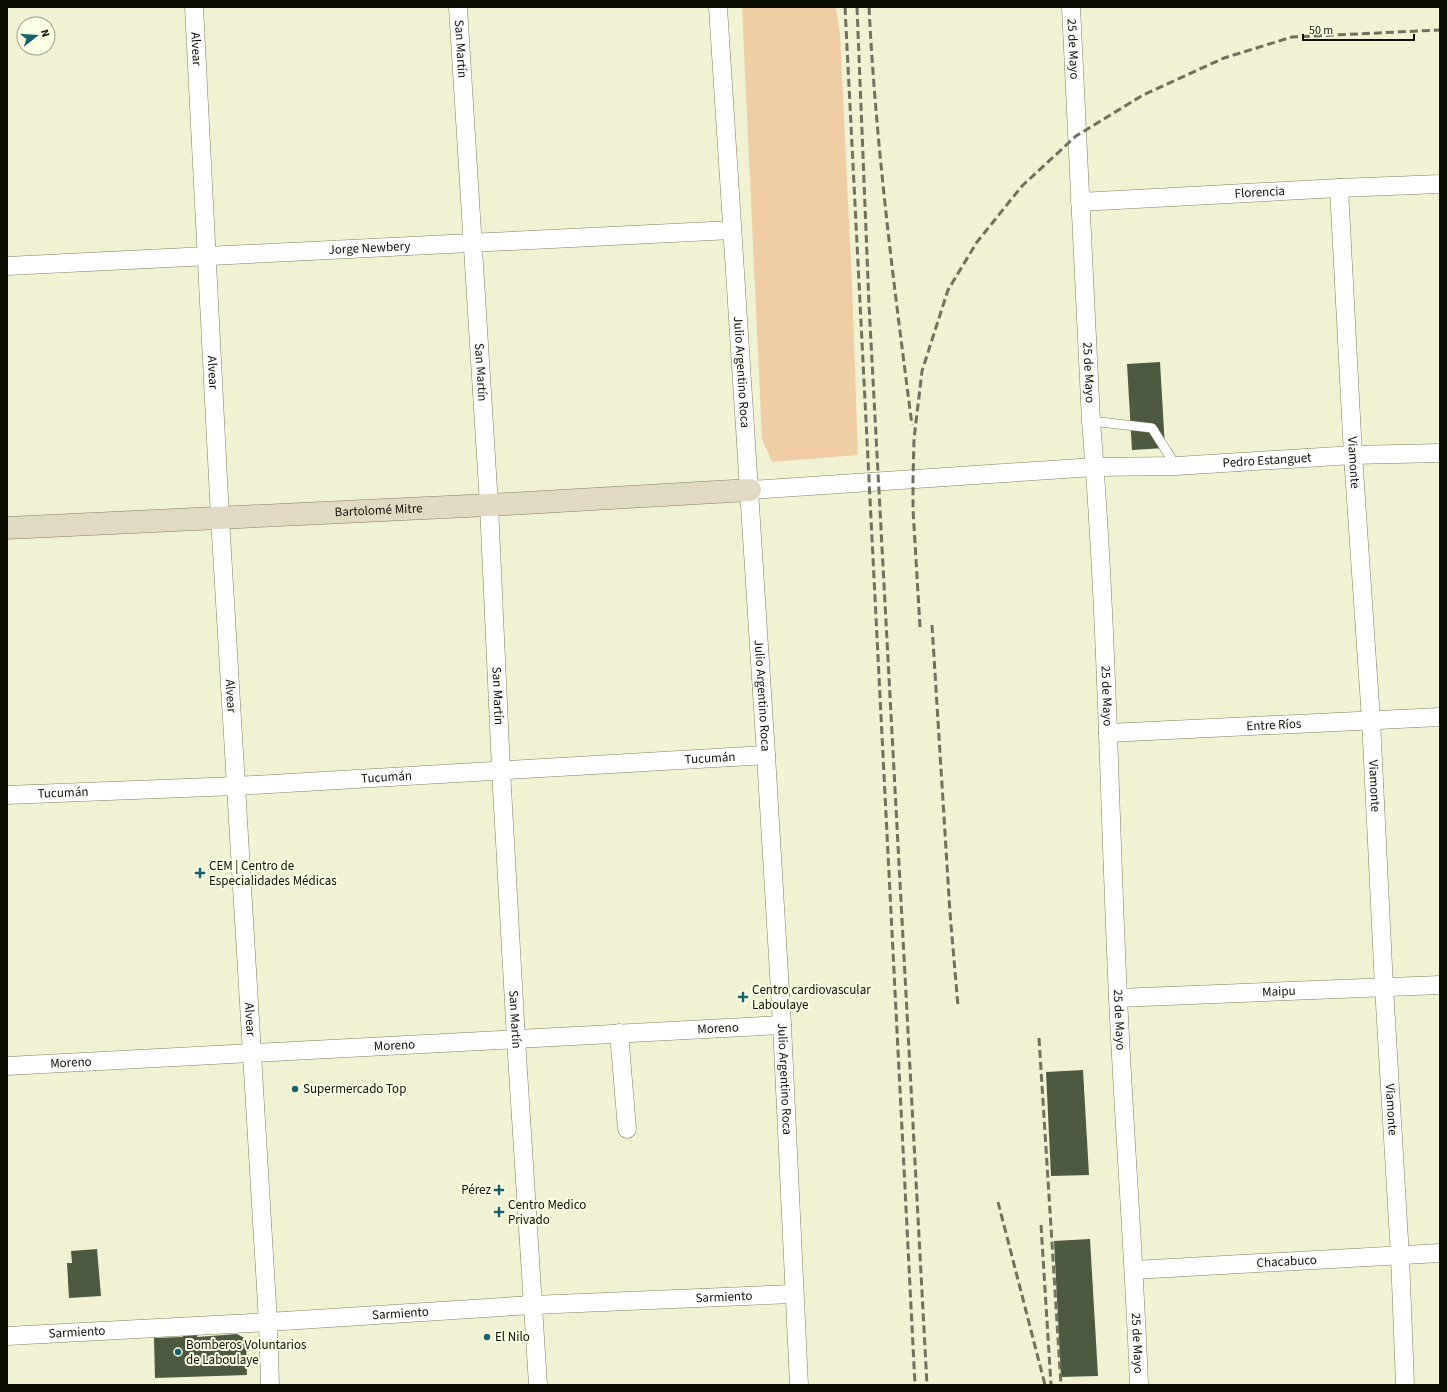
<svg xmlns="http://www.w3.org/2000/svg" width="1447" height="1392" viewBox="0 0 1447 1392" font-family="'Source Sans 3',sans-serif">
	<style>
		.green { fill: #f1cda5 }
		.building { fill: #4d5a40 }
		.lines { fill: none; stroke-linecap: round; stroke-linejoin: round }
		.service-casing { stroke: #7d7e60; stroke-width: 10 }
		.minor-casing { stroke: #7d7e60; stroke-width: 19 }
		.secondary-casing { stroke: #7d7e60; stroke-width: 23 }
		.service { stroke: #fff; stroke-width: 9 }
		.minor { stroke: #fff; stroke-width: 18 }
		.secondary { stroke: #e2dac2; stroke-width: 22 }
		.rail { stroke: #6f715d; stroke-width: 3; stroke-dasharray: 8 4; stroke-linecap: butt }
		.poi-dot { fill: #14626c; stroke: #fdffe4; stroke-width: 1.5 }
		.labels { text-anchor: middle; dominant-baseline: central; stroke-width: 4; stroke-linejoin: round; paint-order: stroke }
		.street-label { font-size: 13px; fill: #0d0e04; stroke: #fdffe4 }
		.poi-label { font-size: 13px; fill: #0d0e04; stroke: #fdffe4; text-anchor: start }
	</style>
	<rect width="100%" height="100%" fill="#f0f2d1"/>
	<!-- green -->
	<polygon class="green" points="742,7 836,7 840,35 852,285 858,455 772,462 762,439"/>
	<!-- building -->
	<g class="building">
		<polygon points="1160,362 1165,448 1132,450 1127,364"/>
		<polygon points="1083,1070 1089,1175 1051,1176 1046,1072"/>
		<polygon points="1090,1239 1098,1376 1061,1377 1054,1241"/>
		<polygon points="97,1249 101,1296 69,1298 67,1263 72,1263 71,1251"/>
		<polygon points="183,1333 198,1333 197,1337 237,1334 246,1339 247,1375 155,1378 154,1338 183,1337"/>
	</g>
	<g class="lines">
		<!-- service casing -->
		<g class="service-casing">
			<polyline id="service" points="1091,421 1152,428 1176,466"/>
		</g>
		<!-- minor casing -->
		<g class="minor-casing">
			<g id="minor">
				<path id="s1" d="M194,7L220,518L268,1322L270,1385"/>
				<path id="s2" d="M458,7L489,505L501,770L516,1039L538,1385"/>
				<path id="s3" d="M718,7L766,755L782,1025L799,1385"/>
				<path id="s4" d="M1071,7L1091,421C1107,613 1109,805 1118,997C1124,1127 1134,1256 1139,1385"/>
				<path id="s5" d="M1339,188L1353,455L1371,720L1384,987L1400,1256L1405,1385"/>
				<path id="s6" d="M1080,202L1339,188L1440,184"/>
				<path id="s7" d="M7,266L732,230"/>
				<path id="s8" d="M750,490L1095,467L1176,466L1353,455L1440,453"/>
				<path id="s9" d="M1108,733L1440,717"/>
				<path id="s10" d="M7,795L236,786L766,755"/>
				<path id="s11" d="M1118,998L1440,985"/>
				<polyline points="619,1033 627,1129"/>
				<path id="s12" d="M7,1066L782,1025"/>
				<path id="s13" d="M1134,1270L1440,1253"/>
				<path id="s14" d="M7,1336L268,1322L533,1305L794,1294"/>
			</g>
		</g>
		<!-- secondary casing -->
		<g class="secondary-casing">
			<g id="secondary">
				<path id="s15" d="M7,528L489,505L750,490"/>
			</g>
		</g>
		<!-- service -->
		<use href="#service" class="service"/>
		<!-- minor -->
		<use href="#minor" class="minor"/>
		<!-- secondary -->
		<use href="#secondary" class="secondary"/>
		<!-- rail -->
		<g class="rail">
			<polyline points="845,7 915,1385"/>
			<polyline points="857,7 869,305 927,1385"/>
			<path d="M869,7C876,147 894,286 912,425"/>
			<polyline points="932,625 950,913 958,1006"/>
			<polyline points="920,627 913,509 913,479 914,439 922,371 948,290 977,242 1022,186 1076,136 1143,95 1224,58 1292,37 1440,30"/>
			<polyline points="1039,1038 1061,1385"/>
			<polyline points="998,1202 1045,1385"/>
			<polyline points="1041,1225 1051,1385"/>
		</g>
	</g>
	<!-- markers -->
	<g class="poi-dot">
		<path d="M198 867h4v4h4v4h-4v4h-4v-4h-4v-4h4z"/>
		<path d="M741 991h4v4h4v4h-4v4h-4v-4h-4v-4h4z"/>
		<circle cx="295" cy="1089" r="4"/>
		<path d="M497 1184h4v4h4v4h-4v4h-4v-4h-4v-4h4z"/>
		<path d="M497 1206h4v4h4v4h-4v4h-4v-4h-4v-4h4z"/>
		<circle cx="487" cy="1337" r="4"/>
		<circle cx="178" cy="1352" r="4"/>
	</g>
	<g class="labels">
		<!-- street labels -->
		<g class="street-label">
			<text stroke="none"><textPath href="#s1" startOffset="42">Alvear</textPath></text>
			<text stroke="none"><textPath href="#s2" startOffset="42">San Martín</textPath></text>
			<text stroke="none"><textPath href="#s4" startOffset="42">25 de Mayo</textPath></text>
			<text stroke="none"><textPath href="#s6" startOffset="180">Florencia</textPath></text>
			<text stroke="none"><textPath href="#s7" startOffset="363">Jorge Newbery</textPath></text>
			<text stroke="none"><textPath href="#s2" startOffset="366">San Martín</textPath></text>
			<text stroke="none"><textPath href="#s3" startOffset="366">Julio Argentino Roca</textPath></text>
			<text stroke="none"><textPath href="#s4" startOffset="366">25 de Mayo</textPath></text>
			<text stroke="none"><textPath href="#s1" startOffset="366">Alvear</textPath></text>
			<text stroke="none"><textPath href="#s8" startOffset="518">Pedro Estanguet</textPath></text>
			<text stroke="none"><textPath href="#s5" startOffset="275">Viamonte</textPath></text>
			<text stroke="none"><textPath href="#s15" startOffset="372">Bartolomé Mitre</textPath></text>
			<text stroke="none"><textPath href="#s1" startOffset="690">Alvear</textPath></text>
			<text stroke="none"><textPath href="#s2" startOffset="690">San Martín</textPath></text>
			<text stroke="none"><textPath href="#s3" startOffset="690">Julio Argentino Roca</textPath></text>
			<text stroke="none"><textPath href="#s4" startOffset="690">25 de Mayo</textPath></text>
			<text stroke="none"><textPath href="#s9" startOffset="166">Entre Ríos</textPath></text>
			<text stroke="none"><textPath href="#s10" startOffset="704">Tucumán</textPath></text>
			<text stroke="none"><textPath href="#s10" startOffset="380">Tucumán</textPath></text>
			<text stroke="none"><textPath href="#s5" startOffset="599">Viamonte</textPath></text>
			<text stroke="none"><textPath href="#s10" startOffset="56">Tucumán</textPath></text>
			<text stroke="none"><textPath href="#s11" startOffset="161">Maipu</textPath></text>
			<text stroke="none"><textPath href="#s1" startOffset="1014">Alvear</textPath></text>
			<text stroke="none"><textPath href="#s2" startOffset="1014">San Martín</textPath></text>
			<text stroke="none"><textPath href="#s4" startOffset="1014">25 de Mayo</textPath></text>
			<text stroke="none"><textPath href="#s12" startOffset="712">Moreno</textPath></text>
			<text stroke="none"><textPath href="#s12" startOffset="388">Moreno</textPath></text>
			<text stroke="none"><textPath href="#s12" startOffset="64">Moreno</textPath></text>
			<text stroke="none"><textPath href="#s3" startOffset="1074">Julio Argentino Roca</textPath></text>
			<text stroke="none"><textPath href="#s5" startOffset="923">Viamonte</textPath></text>
			<text stroke="none"><textPath href="#s13" startOffset="153">Chacabuco</textPath></text>
			<text stroke="none"><textPath href="#s14" startOffset="718">Sarmiento</textPath></text>
			<text stroke="none"><textPath href="#s14" startOffset="394">Sarmiento</textPath></text>
			<text stroke="none"><textPath href="#s14" startOffset="70">Sarmiento</textPath></text>
			<text stroke="none"><textPath href="#s4" startOffset="1338">25 de Mayo</textPath></text>
		</g>
		<!-- poi labels -->
		<g class="poi-label">
			<text x="209" y="866">CEM | Centro de<tspan x="209" dy="15">Especialidades Médicas</tspan></text>
			<text x="752" y="990">Centro cardiovascular<tspan x="752" dy="15">Laboulaye</tspan></text>
			<text x="303" y="1089">Supermercado Top</text>
			<text x="491" y="1190" text-anchor="end">Pérez</text>
			<text x="508" y="1205">Centro Medico<tspan x="508" dy="15">Privado</tspan></text>
			<text x="495" y="1337">El Nilo</text>
			<text x="186" y="1345">Bomberos Voluntarios<tspan x="186" dy="15">de Laboulaye</tspan></text>
		</g>
	</g>
	<!-- border -->
	<rect width="1447" height="1392" fill="none" stroke="#0d0e04" stroke-width="16"/>
	<!-- north arrow -->
	<g transform="translate(36 36) rotate(73)"><circle r="19" fill="#fdffe4" stroke="#9d9f8a"/>
	<path d="M0-3L7 15L0 10L-7 15Z" fill="#14626c"/>
	<text y="-6" font-size="11" font-weight="bold" text-anchor="middle" fill="#0d0e04">N</text>
	</g>
	<!-- scale -->
	<path d="M1303 34v6h111v-6" fill="none" stroke="#0d0e04" stroke-width="2"/>
	<text x="1309" y="34" font-size="12" fill="#0d0e04" stroke="#fdffe4" stroke-width="3" paint-order="stroke">50 m</text>
</svg>
